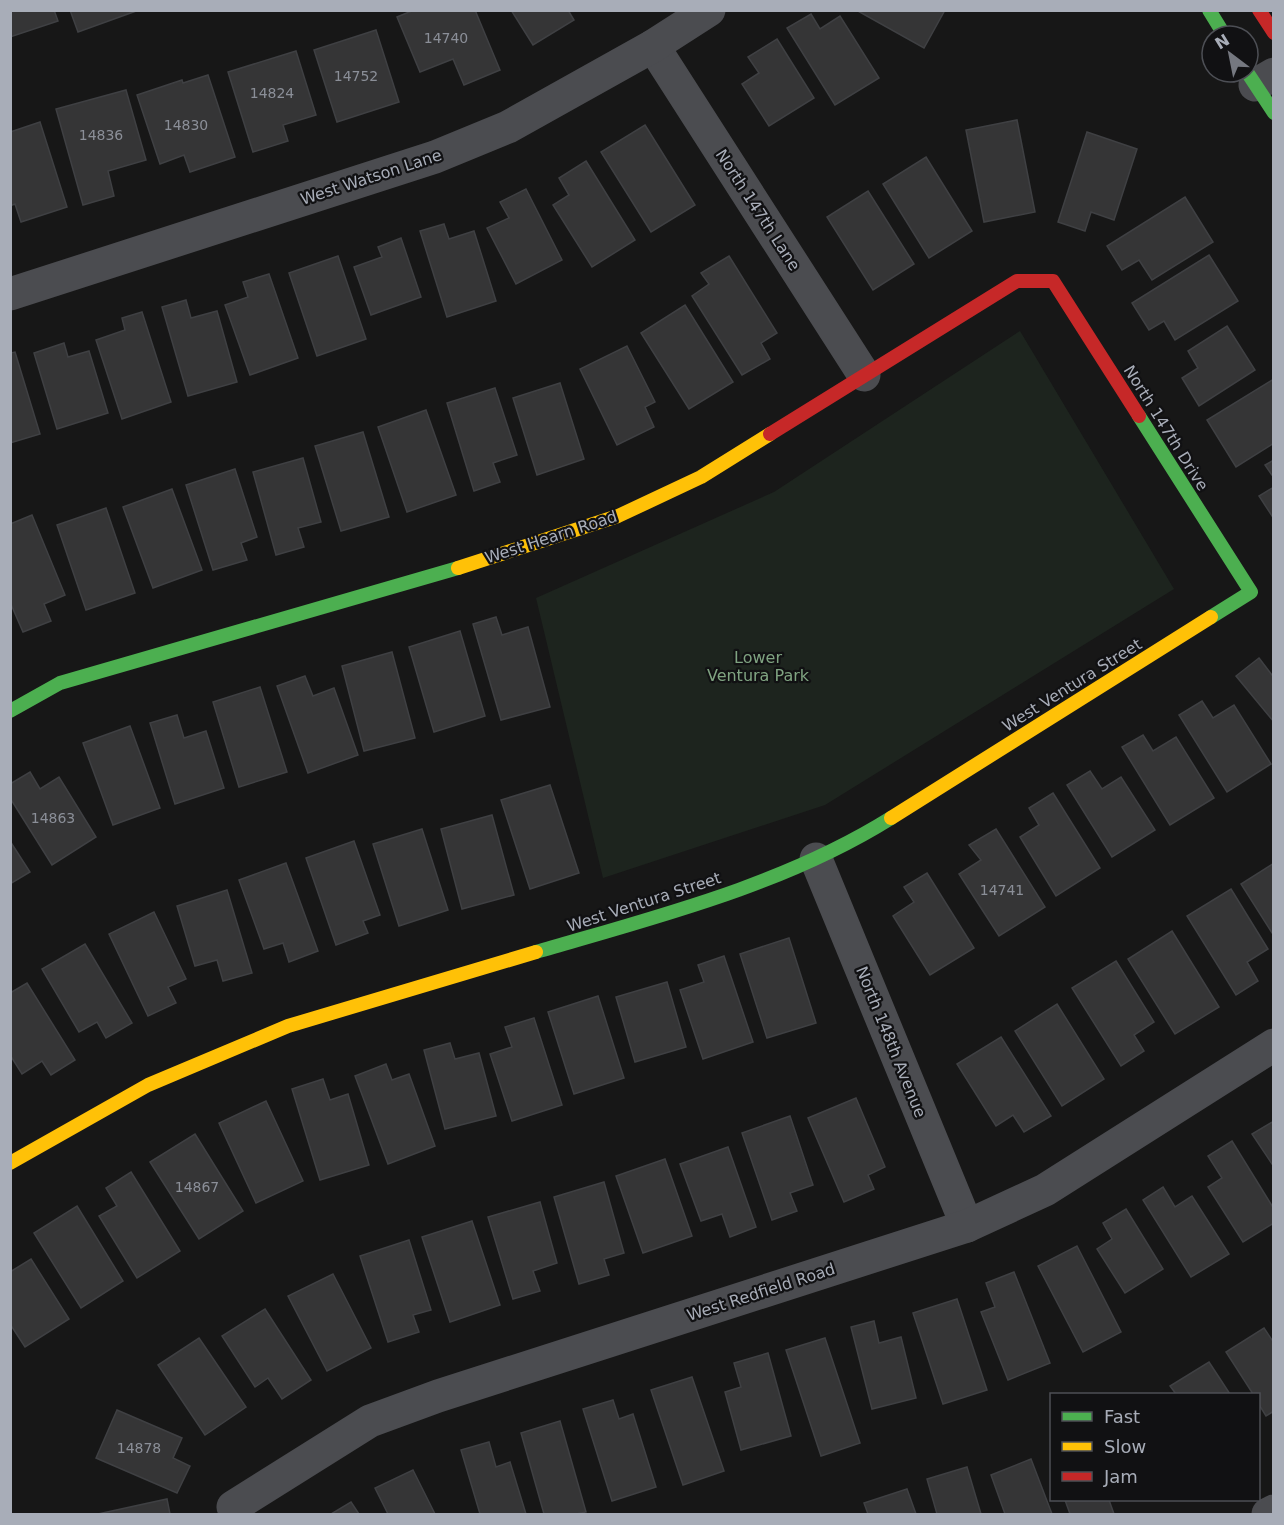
<svg xmlns="http://www.w3.org/2000/svg" width="1284" height="1525" viewBox="0 0 1284 1525" font-family="'DejaVu Sans',sans-serif">
	<style>
		.green { fill: #1d241e }
		.building { fill: #353536; stroke: #3f4043; stroke-width: 1.5 }
		.lines { fill: none; stroke-linecap: round; stroke-linejoin: round }
		.street { stroke: #4b4c50; stroke-width: 33 }
		.fast { stroke: #4caf50; stroke-width: 14 }
		.slow { stroke: #ffc107; stroke-width: 14 }
		.jam { stroke: #c62828; stroke-width: 14 }
		.labels { text-anchor: middle; dominant-baseline: central; stroke-width: 4.5; stroke-linejoin: round; paint-order: stroke }
		.number-label { font-size: 14px; fill: #8b8f98 }
		.street-label { font-size: 16px; fill: #a8adb8; stroke: #111113 }
		.park-label { font-size: 16px; fill: #7fa381; stroke: #111113 }
	</style>
	<rect width="100%" height="100%" fill="#171717"/>
	<!-- green -->
	<polygon class="green" points="1020,331 1174,589 825,805 603,878 536,598 774,492"/>
	<!-- building -->
	<g class="building">
		<polygon points="10,10 54,10 58,21 10,37"/>
		<polygon points="70,10 139,10 78,32"/>
		<polygon points="414,10 475,10 500,70 464,85 453,59 420,72 397,17"/>
		<polygon points="511,10 568,10 574,20 533,45"/>
		<polygon points="856,10 945,10 924,48"/>
		<polygon points="811,14 820,29 840,16 879,78 835,105 787,28"/>
		<polygon points="376,30 399,102 337,122 314,50"/>
		<polygon points="777,39 814,98 769,126 742,84 759,73 748,57"/>
		<polygon points="296,51 316,115 283,125 288,141 253,152 228,72"/>
		<polygon points="208,75 235,157 190,172 184,155 160,164 137,95 182,80 183,83"/>
		<polygon points="126,90 146,160 108,171 114,196 83,205 56,109"/>
		<polygon points="1017,120 1035,212 984,222 966,130"/>
		<polygon points="40,122 67,207 21,222 15,204 10,206 10,132"/>
		<polygon points="645,125 695,205 651,232 601,152"/>
		<polygon points="1087,132 1137,149 1114,220 1091,212 1085,231 1058,222"/>
		<polygon points="926,157 972,231 929,258 883,184"/>
		<polygon points="586,161 635,240 592,267 553,205 569,195 559,178"/>
		<polygon points="526,189 562,260 516,284 487,228 509,218 500,202"/>
		<polygon points="868,191 914,264 873,290 827,217"/>
		<polygon points="1185,197 1213,242 1152,280 1139,260 1122,270 1107,246"/>
		<polygon points="444,224 449,239 474,231 496,301 447,317 420,231"/>
		<polygon points="401,238 421,297 371,315 354,267 382,257 378,247"/>
		<polygon points="1209,255 1238,301 1175,340 1164,321 1149,330 1132,303"/>
		<polygon points="338,256 366,339 317,356 289,273"/>
		<polygon points="729,256 777,333 761,343 770,359 742,375 692,296 709,284 701,273"/>
		<polygon points="269,274 298,358 250,375 225,305 248,297 243,282"/>
		<polygon points="186,300 191,318 217,311 237,382 188,396 162,307"/>
		<polygon points="685,305 733,382 689,409 641,333"/>
		<polygon points="142,312 171,402 122,419 96,340 125,330 122,318"/>
		<polygon points="1227,326 1255,370 1199,406 1182,378 1198,368 1188,351"/>
		<polygon points="64,343 68,357 89,351 108,413 57,429 34,353"/>
		<polygon points="627,346 655,402 645,407 654,427 617,445 580,369"/>
		<polygon points="15,352 40,434 10,443 10,353"/>
		<polygon points="1274,379 1274,443 1236,467 1207,420"/>
		<polygon points="560,383 584,459 537,475 513,398"/>
		<polygon points="495,388 517,455 493,463 500,482 474,491 447,403"/>
		<polygon points="426,410 456,495 407,512 378,427"/>
		<polygon points="363,432 389,517 341,531 315,446"/>
		<polygon points="303,458 321,522 298,528 304,547 276,555 253,472"/>
		<polygon points="1274,460 1274,478 1265,465"/>
		<polygon points="235,469 257,537 241,543 247,560 213,570 186,485"/>
		<polygon points="1274,487 1274,519 1259,496"/>
		<polygon points="172,489 202,570 153,588 123,507"/>
		<polygon points="106,508 135,593 86,610 57,525"/>
		<polygon points="32,515 65,595 44,604 51,621 23,632 10,602 10,524"/>
		<polygon points="496,617 502,635 528,627 550,707 501,720 473,624"/>
		<polygon points="460,631 485,716 434,732 409,647"/>
		<polygon points="392,652 415,738 364,751 342,666"/>
		<polygon points="1259,658 1272,675 1274,673 1274,722 1236,676"/>
		<polygon points="305,676 313,696 334,688 358,755 308,773 277,686"/>
		<polygon points="260,687 287,772 239,787 213,702"/>
		<polygon points="1202,701 1213,718 1234,705 1271,764 1227,792 1179,715"/>
		<polygon points="177,715 184,738 206,731 224,788 175,804 150,723"/>
		<polygon points="130,726 160,808 113,825 83,743"/>
		<polygon points="1143,735 1153,751 1176,737 1214,798 1170,825 1122,747"/>
		<polygon points="1090,771 1102,789 1121,777 1155,830 1112,857 1067,785"/>
		<polygon points="30,772 40,789 59,777 96,837 52,865 10,798 10,784"/>
		<polygon points="550,785 579,873 530,889 501,800"/>
		<polygon points="1053,793 1100,868 1056,896 1020,837 1039,825 1029,808"/>
		<polygon points="492,815 514,895 462,909 441,829"/>
		<polygon points="422,829 448,910 399,926 373,844"/>
		<polygon points="996,829 1045,907 999,936 959,874 981,860 969,845"/>
		<polygon points="10,841 30,872 10,884"/>
		<polygon points="354,841 380,915 363,921 368,933 336,945 306,858"/>
		<polygon points="286,863 318,951 289,962 283,943 264,949 239,880"/>
		<polygon points="1274,863 1274,936 1241,884"/>
		<polygon points="927,873 974,948 930,975 893,916 914,902 904,887"/>
		<polygon points="1231,889 1268,949 1247,962 1258,981 1236,995 1187,916"/>
		<polygon points="227,890 252,973 223,981 217,960 195,966 177,906"/>
		<polygon points="154,912 186,979 168,987 176,1003 148,1016 109,934"/>
		<polygon points="1172,931 1219,1007 1175,1034 1128,959"/>
		<polygon points="789,938 816,1023 767,1038 740,954"/>
		<polygon points="85,944 132,1023 106,1038 97,1022 79,1032 42,969"/>
		<polygon points="724,956 753,1042 703,1059 680,990 704,982 698,965"/>
		<polygon points="1116,961 1154,1022 1134,1035 1144,1051 1121,1066 1072,988"/>
		<polygon points="667,982 686,1047 635,1062 616,997"/>
		<polygon points="27,983 75,1060 51,1075 42,1061 22,1074 10,1055 10,993"/>
		<polygon points="598,996 624,1078 574,1094 548,1012"/>
		<polygon points="1057,1004 1104,1079 1062,1106 1015,1031"/>
		<polygon points="534,1018 562,1105 512,1121 490,1054 512,1047 505,1027"/>
		<polygon points="1001,1037 1051,1116 1024,1132 1013,1115 996,1126 957,1064"/>
		<polygon points="450,1043 455,1059 479,1053 496,1116 445,1129 424,1050"/>
		<polygon points="386,1064 392,1080 409,1074 435,1146 388,1164 355,1076"/>
		<polygon points="323,1079 330,1100 348,1094 369,1165 320,1180 292,1089"/>
		<polygon points="856,1098 885,1167 868,1175 874,1189 844,1202 808,1118"/>
		<polygon points="266,1101 303,1181 256,1203 219,1123"/>
		<polygon points="790,1116 813,1185 790,1193 797,1211 772,1220 742,1133"/>
		<polygon points="1274,1121 1274,1167 1252,1134"/>
		<polygon points="195,1134 243,1211 199,1239 150,1162"/>
		<polygon points="1232,1141 1274,1209 1274,1223 1243,1242 1208,1187 1222,1178 1208,1156"/>
		<polygon points="728,1147 756,1227 730,1237 722,1214 701,1221 680,1164"/>
		<polygon points="665,1159 692,1236 643,1253 616,1176"/>
		<polygon points="131,1172 180,1251 137,1278 99,1216 117,1206 106,1188"/>
		<polygon points="604,1182 624,1253 604,1259 609,1275 579,1284 554,1197"/>
		<polygon points="1163,1187 1175,1207 1192,1196 1229,1254 1191,1277 1143,1200"/>
		<polygon points="540,1202 557,1263 533,1271 540,1291 513,1299 488,1217"/>
		<polygon points="77,1206 123,1281 81,1308 34,1233"/>
		<polygon points="1126,1209 1163,1269 1125,1293 1097,1249 1112,1239 1103,1223"/>
		<polygon points="472,1221 500,1305 450,1322 422,1237"/>
		<polygon points="409,1240 431,1310 413,1315 419,1332 388,1342 360,1256"/>
		<polygon points="1077,1246 1121,1332 1083,1352 1038,1266"/>
		<polygon points="31,1259 69,1319 25,1347 10,1324 10,1272"/>
		<polygon points="1014,1272 1050,1363 1008,1380 981,1312 995,1307 986,1283"/>
		<polygon points="333,1274 371,1348 327,1371 288,1296"/>
		<polygon points="957,1299 987,1390 943,1404 913,1313"/>
		<polygon points="265,1309 311,1380 282,1399 268,1378 255,1387 222,1336"/>
		<polygon points="874,1321 879,1343 901,1337 916,1398 872,1409 851,1327"/>
		<polygon points="1264,1328 1274,1343 1274,1411 1266,1416 1258,1403 1258,1394 1253,1394 1226,1352"/>
		<polygon points="199,1338 246,1407 205,1435 158,1365"/>
		<polygon points="825,1338 860,1443 821,1456 786,1350"/>
		<polygon points="768,1353 791,1436 741,1450 725,1392 741,1387 734,1363"/>
		<polygon points="1209,1362 1230,1394 1176,1394 1170,1386"/>
		<polygon points="692,1377 724,1471 683,1485 651,1390"/>
		<polygon points="613,1400 619,1419 633,1414 656,1487 612,1501 583,1409"/>
		<polygon points="117,1410 182,1438 173,1458 190,1466 177,1493 96,1458"/>
		<polygon points="560,1421 586,1512 576,1514 544,1514 521,1433"/>
		<polygon points="489,1442 496,1467 510,1462 526,1514 480,1514 461,1450"/>
		<polygon points="1031,1459 1052,1514 1005,1514 991,1475"/>
		<polygon points="967,1467 981,1514 937,1514 927,1479"/>
		<polygon points="413,1470 435,1514 388,1514 375,1488"/>
		<polygon points="907,1489 916,1514 868,1514 864,1503"/>
		<polygon points="167,1499 170,1514 98,1514"/>
		<polygon points="1065,1500 1109,1500 1114,1514 1070,1514"/>
		<polygon points="351,1502 359,1514 331,1514"/>
	</g>
	<g class="lines">
		<!-- street -->
		<g class="street">
			<polyline points="653,46 864,375"/>
			<polyline points="1255,85 1274,74"/>
			<polyline points="10,294 435,157 508,127 653,46 709,10"/>
			<polyline points="816,859 967,1226"/>
			<polyline points="237,1514 233,1507 370,1421 438,1396 967,1226 1045,1190 1274,1045"/>
			<polyline points="1268,1514 1274,1511"/>
		</g>
		<!-- fast -->
		<g class="fast">
			<polyline points="1209,10 1225,36"/>
			<polyline points="1247,72 1274,113"/>
			<polyline points="1139,416 1251,592 1211,617"/>
			<polyline points="10,711 60,683 458,568"/>
			<path d="M536,952C656,917 784,885 891,818"/>
		</g>
		<!-- slow -->
		<g class="slow">
			<polyline points="458,568 618,516 701,477 770,434"/>
			<polyline points="891,818 1211,617"/>
			<polyline points="10,1163 148,1085 288,1026 536,952"/>
		</g>
		<!-- jam -->
		<g class="jam">
			<polyline points="1259,10 1274,33"/>
			<polyline points="770,434 1017,281 1053,281 1139,416"/>
		</g>
	</g>
	<g class="labels">
		<!-- number labels -->
		<g class="number-label">
			<text x="446" y="38">14740</text>
			<text x="356" y="76">14752</text>
			<text x="272" y="93">14824</text>
			<text x="186" y="125">14830</text>
			<text x="101" y="135">14836</text>
			<text x="53" y="818">14863</text>
			<text x="1002" y="890">14741</text>
			<text x="197" y="1187">14867</text>
			<text x="139" y="1448">14878</text>
		</g>
		<!-- street labels -->
		<g class="street-label">
			<text transform="translate(371 177) rotate(-18)">West Watson Lane</text>
			<text transform="translate(758 210) rotate(57)">North 147th Lane</text>
			<text transform="translate(1166 428) rotate(58)">North 147th Drive</text>
			<text transform="translate(551 537) rotate(-18)">West Hearn Road</text>
			<text transform="translate(1072 685) rotate(-32)">West Ventura Street</text>
			<text transform="translate(644 902) rotate(-18)">West Ventura Street</text>
			<text transform="translate(891 1042) rotate(68)">North 148th Avenue</text>
			<text transform="translate(761 1292) rotate(-18)">West Redfield Road</text>
		</g>
		<!-- park labels -->
		<g class="park-label">
			<text x="758" y="657">Lower<tspan x="758" dy="18">Ventura Park</tspan></text>
		</g>
	</g>
	<!-- border -->
	<rect width="1284" height="1525" fill="none" stroke="#a8adb8" stroke-width="24"/>
	<!-- legend -->
	<rect x="1050" y="1393" width="210" height="108" fill="#111113" stroke="#4d4f55" stroke-width="1.5"/>
	<rect x="1062" y="1412" width="30" height="9" fill="#4caf50" stroke="#4d4f55" stroke-width="1.5"/>
	<text x="1104" y="1423" font-size="18" fill="#a8adb8">Fast</text>
	<rect x="1062" y="1442" width="30" height="9" fill="#ffc107" stroke="#4d4f55" stroke-width="1.5"/>
	<text x="1104" y="1453" font-size="18" fill="#a8adb8">Slow</text>
	<rect x="1062" y="1472" width="30" height="9" fill="#c62828" stroke="#4d4f55" stroke-width="1.5"/>
	<text x="1104" y="1483" font-size="18" fill="#a8adb8">Jam</text>
	<!-- north arrow -->
	<g transform="translate(1230 54) rotate(328)"><circle r="28" fill="#111113" stroke="#4d4f55" stroke-width="1.5"/>
	<path d="M0-4.5L10 22L0 15L-10 22Z" fill="#757880"/>
	<text y="-9" font-size="16" font-weight="bold" text-anchor="middle" fill="#a8adb8">N</text>
	</g>
</svg>
